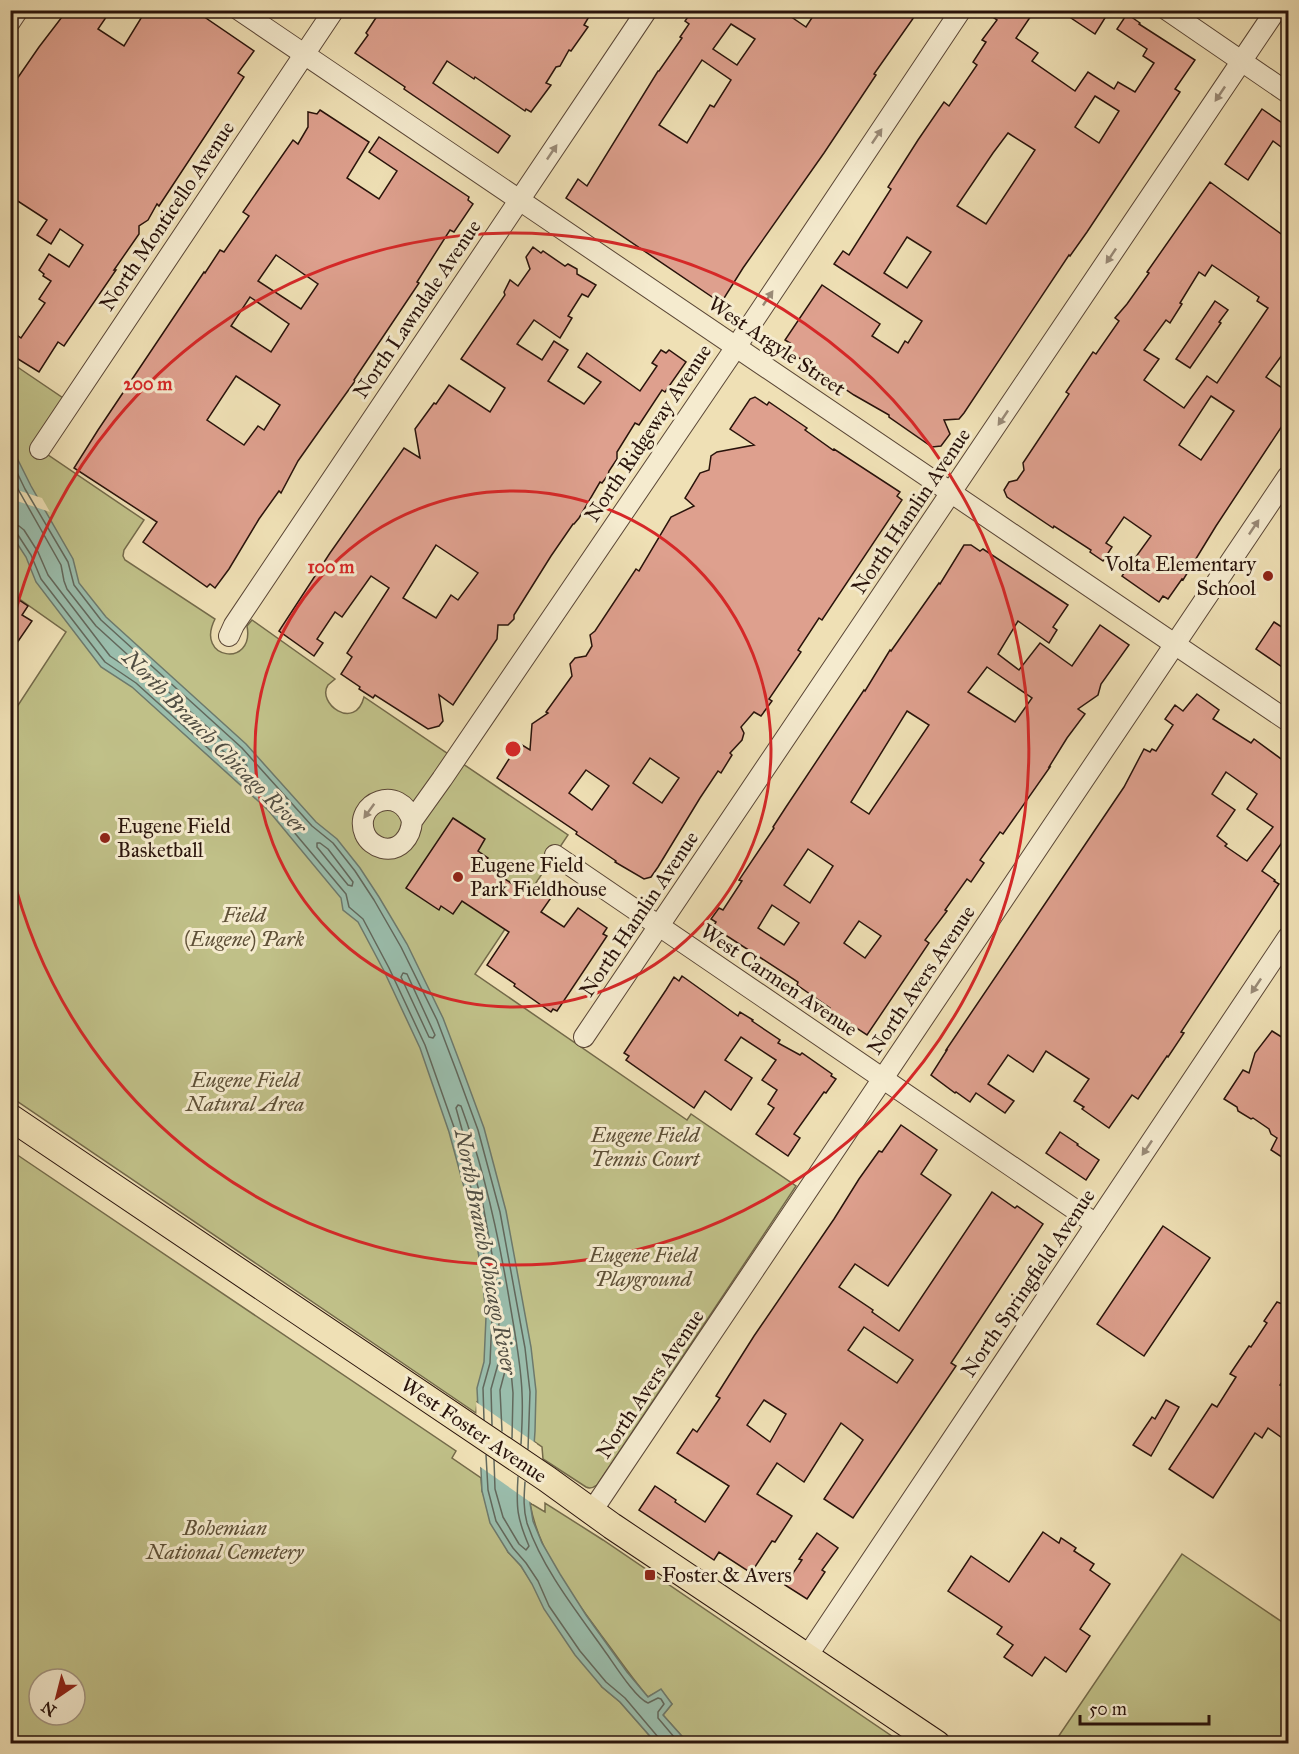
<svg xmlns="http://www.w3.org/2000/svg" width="1299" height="1754" viewBox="0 0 1299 1754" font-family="'IM FELL Great Primer',serif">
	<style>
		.green { fill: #c0c088; stroke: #746a4a; stroke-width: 1.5; fill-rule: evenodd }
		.water { fill: #9abdac; stroke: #6d796c; stroke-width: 1.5 }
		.pier { fill: #efe0b5 }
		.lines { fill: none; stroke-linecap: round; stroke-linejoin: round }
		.shore { stroke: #62685c; stroke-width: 1.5 }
		.building { fill: #dea08e; stroke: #29130b; stroke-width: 1.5; fill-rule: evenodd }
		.minor-casing { stroke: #5a4636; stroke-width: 22 }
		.major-casing { stroke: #29130b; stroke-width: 28 }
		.minor { stroke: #f5ebcf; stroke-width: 20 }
		.major { stroke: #efe0b5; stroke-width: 26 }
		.oneway { fill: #998a77 }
		.ring { fill: none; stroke: #d62828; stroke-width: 3 }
		.poi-dot { fill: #8f2418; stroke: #f5ebcf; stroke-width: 2 }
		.labels { text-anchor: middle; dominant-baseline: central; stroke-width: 6; stroke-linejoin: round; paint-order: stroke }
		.street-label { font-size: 21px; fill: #29130b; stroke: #f5ebcf }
		.poi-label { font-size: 21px; fill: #29130b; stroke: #f5ebcf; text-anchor: start }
		.park-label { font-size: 21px; font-style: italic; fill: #5e5037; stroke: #f5ebcf }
		.water-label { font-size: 22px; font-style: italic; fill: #514e43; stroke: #f5ebcf }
		.centre { fill: #d62828; stroke: #f5ebcf; stroke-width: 3 }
		.ring-label { font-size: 18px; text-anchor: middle; font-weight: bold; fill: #d62828; stroke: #f5ebcf; stroke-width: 6; stroke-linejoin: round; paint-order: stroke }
	</style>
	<rect width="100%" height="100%" fill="#efe0b5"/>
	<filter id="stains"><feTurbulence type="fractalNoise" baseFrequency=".00333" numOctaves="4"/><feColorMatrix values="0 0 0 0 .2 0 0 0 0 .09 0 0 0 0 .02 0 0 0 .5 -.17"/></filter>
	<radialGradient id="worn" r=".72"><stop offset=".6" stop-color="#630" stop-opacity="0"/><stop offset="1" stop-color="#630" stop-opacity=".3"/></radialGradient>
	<!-- green -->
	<g class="green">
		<path d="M10,362L66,400L35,446L144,520L124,550L123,556L125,560L215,619C194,660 255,668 247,626L252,620L335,679C335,679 328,685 328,685C316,703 355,732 364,697L568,835L475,974L687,1120L691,1114L796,1186L597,1485C593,1488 590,1489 586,1487L543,1459L542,1447L477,1402L476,1413L11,1097V716L66,632L11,593Z"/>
		<path d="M10,1150L456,1451L452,1458L481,1478L482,1491L508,1552L521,1566L602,1687L620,1702L656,1743H11ZM39,1679H75V1715H39Z"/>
		<path d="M530,1503L545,1512V1503L603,1540L902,1743H688L663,1715L672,1704L661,1690L648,1697C631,1677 617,1656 601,1635C572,1595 538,1552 530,1503Z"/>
		<polygon points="1182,1554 1288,1626 1288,1743 1054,1743"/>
	</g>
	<!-- water -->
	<polygon class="water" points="10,444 31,486 73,559 79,583 106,617 246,744 316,822 337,839 360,868 379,897 407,944 443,1018 462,1068 484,1128 506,1211 531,1347 536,1391 535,1431 530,1503 533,1521 542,1543 560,1574 586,1615 627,1672 648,1697 661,1689 672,1704 663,1715 688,1743 656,1743 620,1702 602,1687 575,1655 544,1609 532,1584 521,1566 508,1552 490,1523 482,1491 477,1388 484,1362 486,1317 482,1273 470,1209 449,1132 420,1048 384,971 358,922 343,910 341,898 268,810 132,687 101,667 36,582 26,557 11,534"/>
	<!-- pier -->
	<g class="pier">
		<polygon points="11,488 42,498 50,512 11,499"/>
		<polygon points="476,1402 537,1444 533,1504 479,1466"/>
	</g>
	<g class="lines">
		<!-- shore -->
		<g class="shore">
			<polyline points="10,458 25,489 68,562 74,585 101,620 242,748 312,826 333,843 355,871 374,900 401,947 437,1020 456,1070 478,1130 500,1212 525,1348 530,1392 528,1449"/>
			<polyline points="10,475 61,565 64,581 67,589 96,626 237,754 247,766 247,769 243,769 141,677 110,656 48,575 38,552 24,530 19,526 10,524"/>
			<polyline points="10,532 18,535 31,555 41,579 105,662 136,683 272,806 346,894 349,907 363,919 389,968 425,1045 455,1130 468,1177 476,1207 487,1272 492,1316 490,1363 483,1388 484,1420"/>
			<polygon points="317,843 320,843 328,849 353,882 352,886 348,885 317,847"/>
			<polygon points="403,973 407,974 435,1035 433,1038 429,1037 401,977"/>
			<path d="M492,1425L491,1389L498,1364L499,1318L495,1271L483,1205L456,1108L458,1105L461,1106C484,1168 498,1233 509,1298C514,1329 521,1362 522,1393C523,1410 522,1427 521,1444"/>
			<polyline points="502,1431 500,1390 505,1371 508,1369 511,1371 513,1393 512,1438"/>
			<polyline points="486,1455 488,1490 496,1521 513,1548 526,1563 538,1581 549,1606 580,1651 606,1682 625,1698 658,1737 659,1744"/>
			<path d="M494,1460L495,1489L503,1517L519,1544L526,1550L529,1546C517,1518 516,1508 518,1477"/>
			<path d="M525,1482C524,1496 523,1509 527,1523C542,1568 577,1612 604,1650C613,1662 635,1698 648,1703L658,1698L661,1699L664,1704L658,1712V1718L680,1744"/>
		</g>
	</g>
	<!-- building -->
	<g class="building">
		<polygon points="72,10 111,10 98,29 124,46 146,10 194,10 254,51 238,73 244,77 159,206 157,204 148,220 139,226 139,234 114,270 116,270 64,346 58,342 39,372 10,354 10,330 21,338 45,303 39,299 51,281 43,276 44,274 39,270 49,254 69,267 83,245 60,229 51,244 37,235 47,220 10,196 10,89 39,47 65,13 69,16"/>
		<polygon points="381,10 593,10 584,25 588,27 571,51 569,50 560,66 556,67 546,83 551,85 531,112 526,109 525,111 475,77 474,79 447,61 433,83 510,136 498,153 404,89 405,87 355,53 368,35 366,33"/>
		<path d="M693,10H781L806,27L817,10H919L874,74L876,75L824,153L743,268L721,303L566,198L578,179L587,186L658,71H659L682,38L680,37L689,24L685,21ZM731,24L755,39L737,65L713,49ZM702,60L731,80L714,107L710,105L687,143L659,125Z"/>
		<path d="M982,10H1035L1016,38L1038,53L1032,61L1075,91L1088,72L1114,89L1118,82L1135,92L1154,63L1143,56L1147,49L1117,29L1127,14L1140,23L1139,24L1195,60L1175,89L1180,92L1087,232L1070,256L1069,255L964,413L959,419L944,420L950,434L941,446L932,447L889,417V415L854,395L786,349L790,343L785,340L822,285L880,324L872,336L898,353L905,341L908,343L922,321L834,264L843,251L849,255L891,189L888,187L918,140L944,102L949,106L977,65L973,62L986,42L982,40L997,20ZM1095,96L1119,111L1099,143L1075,127ZM1008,133L1035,150L986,224L957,206L993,153ZM907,237L931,252L907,288L884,273Z"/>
		<polygon points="1059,10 1110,10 1095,34"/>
		<polygon points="1262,109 1288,127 1288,152 1273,141 1248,180 1225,164"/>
		<path d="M320,110L369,142L347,178L379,199L397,171L369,152L379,137L469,197L468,200L473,204L454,232L450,230L417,282L419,283L354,380L355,381L322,427L298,461L281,493L279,491L259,519L229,569L215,588L210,584L207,587L143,542L157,522L74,468L98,430L204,272L205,273L220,250L224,252L249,216L243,212L293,140L298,144L308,127V112L317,114ZM276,255L318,284L301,309L258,281ZM250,297L289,324L271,352L231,326ZM236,376L280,405L264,430L258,426L244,445L207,420Z"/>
		<path d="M1210,182L1288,239V359L1282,355L1266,377L1288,392V417L1216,526L1183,580L1182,579L1168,599L1163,596L1159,602L1122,576L1151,536L1124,517L1106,543L1112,547L1103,561L1090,552L1091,550L1054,526L1053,528L1007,497L1004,490L1009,482L1017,480L1024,470L1023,463L1069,394L1066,392L1093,352L1096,354L1119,321L1115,318L1127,304L1149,273L1147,272ZM1212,265L1259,297L1257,301L1268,308L1217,383L1207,376L1184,408L1144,380L1159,359L1144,350L1166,320L1170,323L1182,304L1180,303L1199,272L1205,276ZM1211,396L1234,411L1201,460L1179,445Z"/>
		<path d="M533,247L541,253L543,251L565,266L568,264L577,269V274L596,285L588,297L582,294L568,316L572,318L560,338L534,320L517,344L542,360L554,341L568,350L548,381L584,404L601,382L578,367L587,353L640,391L657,366L652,363L661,350L666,353L669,350L686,362L665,392L662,390L639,425L635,423L617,452V459L609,471L608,475L602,483L600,482L579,518L574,524H573L551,556L514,615V619L508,625H498L497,639L453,705L439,695L443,721L439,726L428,729L375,695L373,698L359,689L360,687L341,674L352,657L347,653L389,588L371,576L342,617L335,612L317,639L323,643L314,656L279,631L330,553L404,448L420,458L415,429L434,403L436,404L449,385L490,412L505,388L461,359L505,295L504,292L510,280L518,286L530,269L526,257ZM436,545L478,573L458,600L451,595L436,618L403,598Z"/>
		<polygon points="1215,301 1228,310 1219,322 1221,323 1190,368 1176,359"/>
		<path d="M755,397L767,405L769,402L807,428L805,430L833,450L834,449L900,492L897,496L902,500L822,620L819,618L798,650L801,652L769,699L772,701L761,716L754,712L741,727L744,733L742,740L730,753L732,755L721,773L718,771L700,798L658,867L651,877L644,879L615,862L616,861L576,834L577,832L497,778L519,743L530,750L532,724L548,713L546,712L572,676L570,664L575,658L586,656L592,646L590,635L595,631L636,569L639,571L671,517L694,506L685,498L700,473L709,470L711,456L717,452L754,445L730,429L750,399ZM650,758L679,778L662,803L633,783ZM586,770L609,786L592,810L569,793Z"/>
		<path d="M964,545H971L980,551L983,549L1068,605L1053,627L1057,630L1049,643L1018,621L998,654L1019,670L1040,643L1072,666L1100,625L1129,645L1101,684L1098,695L1078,709L1085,714L1067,738L1049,767H1050L1003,834L1000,832L980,860L984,863L971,882L967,879L945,910L947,911L925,940L929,943L867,1035L829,1010L830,1008L797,985L798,982L713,927L716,922L711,919L719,908L723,910L742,881L739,880L774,828L773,827L786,807L864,690L865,691L890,650L891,651L939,583L940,584ZM987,667L1032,698L1015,722L968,692ZM907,711L929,725L869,814L851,802ZM808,849L833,866L810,903L784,885ZM772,905L799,923L784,945L758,928ZM859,921L881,936L865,958L844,943Z"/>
		<polygon points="10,594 28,606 22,615 32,621 10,653"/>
		<polygon points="1274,622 1288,631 1288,671 1256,649"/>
		<path d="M1197,694L1219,710L1213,719L1251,743L1254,739L1288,764V834L1262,871L1275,880L1274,881L1279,884L1181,1032L1184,1033L1168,1057L1167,1056L1138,1099L1132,1095L1109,1128L1082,1109L1084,1107L1074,1101L1089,1079L1046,1051L1033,1072L1008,1055L988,1084L1014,1101L1005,1113L976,1093L970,1102L956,1092L955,1093L931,1075L947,1050H946L1124,787L1144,749L1150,752L1152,749L1156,751L1173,725L1165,719L1175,705L1183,711ZM1226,772L1257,794L1247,809L1273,827L1247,861L1225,846L1227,844L1217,836L1235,810L1212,794Z"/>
		<polygon points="453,818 485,839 478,851 488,858 484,865 532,897 541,883 555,892 541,912 564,927 578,908 607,928 603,934 607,936 557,1011 553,1009 551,1012 514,986 515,984 487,965 509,932 462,901 453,914 441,906 439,910 406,888"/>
		<polygon points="682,976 738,1016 740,1012 753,1020 752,1021 780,1040 778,1043 800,1055 802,1053 832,1074 831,1076 836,1079 826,1093 824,1092 794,1134 800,1138 788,1156 756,1134 774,1108 768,1104 777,1090 762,1080 776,1060 741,1037 725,1060 752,1078 731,1110 705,1091 694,1108 626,1060 629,1056 624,1053 666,990 674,977 679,981"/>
		<polygon points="1272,1031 1288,1041 1288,1161 1271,1150 1277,1138 1271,1134 1269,1129 1253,1118 1251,1119 1238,1111 1237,1107 1224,1099 1243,1070 1249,1073 1255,1053"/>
		<path d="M901,1125L937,1150L921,1174L951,1195L888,1286L855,1264L839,1287L873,1310L872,1312L899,1331L992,1192L1015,1208L1017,1206L1043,1224L951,1363L956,1366L853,1518L824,1499L863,1440L841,1423L804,1482L777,1463L757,1494L792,1516L775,1542L772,1541L751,1573L719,1552L714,1560L639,1510L655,1486L676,1500L675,1502L705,1522L729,1486L677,1453L693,1429L697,1432L720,1398L716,1396L754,1336L834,1219L859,1179L879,1151L882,1152ZM864,1327L913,1360L897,1383L848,1350ZM764,1400L786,1414L770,1442L747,1425Z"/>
		<polygon points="1060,1132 1078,1144 1077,1145 1099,1160 1086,1180 1046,1153"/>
		<polygon points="1163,1226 1210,1258 1144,1356 1097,1324"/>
		<polygon points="1277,1302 1288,1306 1288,1373 1280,1385 1288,1390 1288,1442 1268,1428 1262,1438 1255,1433 1213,1498 1169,1469 1212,1404 1217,1407 1236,1377 1230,1374 1249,1346 1251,1347 1267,1323 1264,1321"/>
		<polygon points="1166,1400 1179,1407 1151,1456 1133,1445 1152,1417 1155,1419"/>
		<polygon points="1043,1532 1059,1543 1061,1538 1076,1548 1074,1551 1094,1564 1090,1570 1110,1584 1080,1629 1090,1636 1066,1672 1045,1657 1032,1676 1004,1657 1013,1645 997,1634 1002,1627 948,1591 971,1556 1009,1582"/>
		<polygon points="817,1533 838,1548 822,1570 825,1572 807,1599 785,1585 802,1560 799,1559"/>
	</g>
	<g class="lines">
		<!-- minor casing -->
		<g class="minor-casing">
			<g id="minor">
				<polyline points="239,10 1288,721"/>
				<polyline points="1167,10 1288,93"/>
				<polyline points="10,22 18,10"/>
				<polyline points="40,449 334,10"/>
				<polyline points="229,636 234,625 647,10"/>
				<path d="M412,821C401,783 352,802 365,834C368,841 375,846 382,848C400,852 411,837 412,821L442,779L736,347L961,10"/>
				<polyline points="555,855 1096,1224"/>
				<polyline points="584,1037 1276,10"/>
				<polyline points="592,1511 1288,476"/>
				<polyline points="808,1655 1288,937"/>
			</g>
		</g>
		<!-- major casing -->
		<g class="major-casing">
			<polyline id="major" points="10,1117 547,1479 612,1526 937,1744"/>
		</g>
		<!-- minor -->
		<use href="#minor" class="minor"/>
		<!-- major -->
		<use href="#major" class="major"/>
	</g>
	<!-- one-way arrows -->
	<defs><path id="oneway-solid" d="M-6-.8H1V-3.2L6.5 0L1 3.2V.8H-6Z" transform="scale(1.5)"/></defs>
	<g class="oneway">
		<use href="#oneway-solid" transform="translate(1220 94) rotate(124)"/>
		<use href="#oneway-solid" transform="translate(877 136) rotate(-56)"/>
		<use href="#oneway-solid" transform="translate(552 152) rotate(-56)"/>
		<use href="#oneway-solid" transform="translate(1111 256) rotate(124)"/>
		<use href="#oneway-solid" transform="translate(768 298) rotate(-56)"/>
		<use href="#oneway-solid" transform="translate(1003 418) rotate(124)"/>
		<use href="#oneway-solid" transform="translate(1254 527) rotate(-56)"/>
		<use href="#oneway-solid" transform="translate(369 811) rotate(126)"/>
		<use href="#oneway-solid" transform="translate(1256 986) rotate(124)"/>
		<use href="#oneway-solid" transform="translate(1147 1148) rotate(124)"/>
	</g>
	<!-- distance rings -->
	<g class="ring">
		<circle cx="513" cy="749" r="258"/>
		<path d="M11 629A516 516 0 1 1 11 869"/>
	</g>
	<!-- markers -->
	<g class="poi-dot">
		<circle cx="1268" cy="576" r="6"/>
		<circle cx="105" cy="838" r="6"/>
		<circle cx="458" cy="877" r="6"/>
		<rect x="644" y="1569" width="12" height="12" rx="3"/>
	</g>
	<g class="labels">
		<!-- street labels -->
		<g class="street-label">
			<text transform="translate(167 216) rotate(-56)">North Monticello Avenue</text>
			<text transform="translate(417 309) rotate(-56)">North Lawndale Avenue</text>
			<text transform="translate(777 346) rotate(34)">West Argyle Street</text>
			<text transform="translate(648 433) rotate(-56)">North Ridgeway Avenue</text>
			<text transform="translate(911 511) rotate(-56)">North Hamlin Avenue</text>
			<text transform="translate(639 914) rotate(-56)">North Hamlin Avenue</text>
			<text transform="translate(779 980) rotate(34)">West Carmen Avenue</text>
			<text transform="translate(921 980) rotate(-56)">North Avers Avenue</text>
			<text transform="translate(1028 1283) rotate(-56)">North Springfield Avenue</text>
			<text transform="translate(650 1384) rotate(-56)">North Avers Avenue</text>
			<text transform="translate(474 1430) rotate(34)">West Foster Avenue</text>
		</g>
		<!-- poi labels -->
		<g class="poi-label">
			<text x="1256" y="564" text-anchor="end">Volta Elementary<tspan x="1256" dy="24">School</tspan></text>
			<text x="117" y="826">Eugene Field<tspan x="117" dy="24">Basketball</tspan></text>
			<text x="470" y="865">Eugene Field<tspan x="470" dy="24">Park Fieldhouse</tspan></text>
			<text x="662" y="1575">Foster &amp; Avers</text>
		</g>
		<!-- park labels -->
		<g class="park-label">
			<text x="244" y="915">Field<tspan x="244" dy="24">(Eugene) Park</tspan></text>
			<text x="245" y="1080">Eugene Field<tspan x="245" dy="24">Natural Area</tspan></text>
			<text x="645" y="1135">Eugene Field<tspan x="645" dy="24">Tennis Court</tspan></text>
			<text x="643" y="1255">Eugene Field<tspan x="643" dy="24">Playground</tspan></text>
			<text x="225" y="1528">Bohemian<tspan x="225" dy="24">National Cemetery</tspan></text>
		</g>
		<!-- water labels -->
		<g class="water-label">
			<text transform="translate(215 742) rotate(45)">North Branch Chicago River</text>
			<text transform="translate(486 1252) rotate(79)">North Branch Chicago River</text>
		</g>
	</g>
	<circle cx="513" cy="749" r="9" class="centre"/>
	<g class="ring-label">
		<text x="148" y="390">200 m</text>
		<text x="331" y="573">100 m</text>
	</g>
	<!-- margin -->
	<rect width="1299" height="1754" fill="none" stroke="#efe0b5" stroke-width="36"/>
	<rect x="12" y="12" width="1275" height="1730" fill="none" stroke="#29130b" stroke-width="3"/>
	<rect x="18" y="18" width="1263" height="1718" fill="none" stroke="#29130b" stroke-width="1.5"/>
	<!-- north arrow -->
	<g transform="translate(57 1697) rotate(215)"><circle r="28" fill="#f5ebcf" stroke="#a39581" stroke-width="1.5"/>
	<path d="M0-4.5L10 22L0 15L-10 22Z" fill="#8f2418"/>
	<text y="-9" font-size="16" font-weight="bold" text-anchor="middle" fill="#29130b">N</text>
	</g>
	<!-- scale -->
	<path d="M1080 1715v9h129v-9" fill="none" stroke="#29130b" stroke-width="3"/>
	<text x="1089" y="1715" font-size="18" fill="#29130b" stroke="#f5ebcf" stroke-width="4.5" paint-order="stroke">50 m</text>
	<rect width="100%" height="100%" filter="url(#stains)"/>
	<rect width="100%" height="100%" fill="url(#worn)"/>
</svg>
